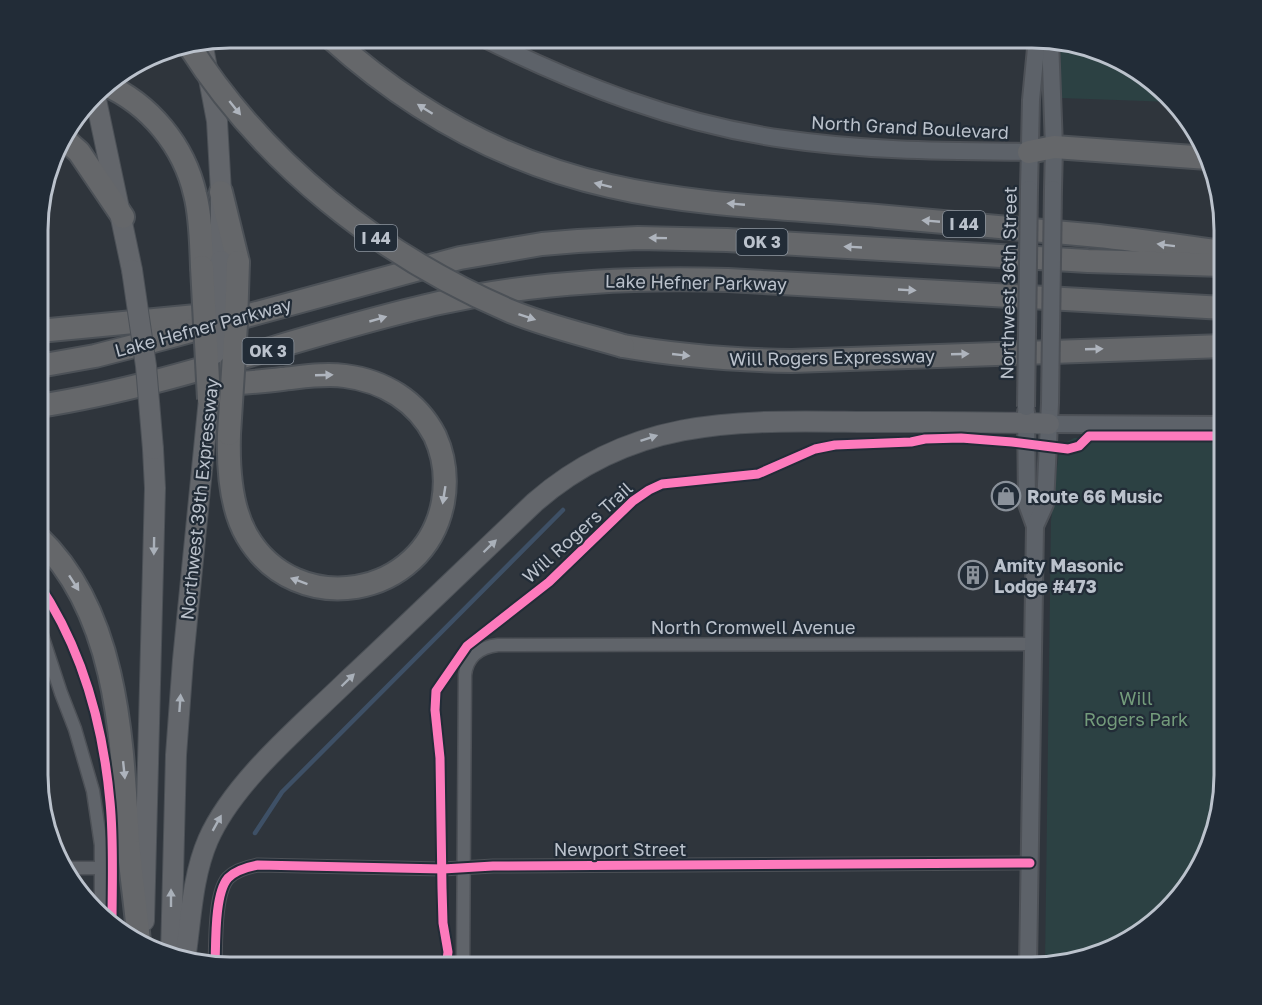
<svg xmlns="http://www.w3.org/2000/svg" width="1262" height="1005" viewBox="0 0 1262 1005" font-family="'Golos Text',sans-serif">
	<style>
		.green { fill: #2c4143 }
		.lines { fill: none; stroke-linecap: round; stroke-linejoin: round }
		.stream { stroke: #3e5066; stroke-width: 4.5 }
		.minor-casing { stroke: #4d5157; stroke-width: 15 }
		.secondary-casing { stroke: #4d5157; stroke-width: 20 }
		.trunk-casing { stroke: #4c5157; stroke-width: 22 }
		.motorway-casing { stroke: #4c5157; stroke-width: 26 }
		.minor { stroke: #60646a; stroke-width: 12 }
		.secondary { stroke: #5d6269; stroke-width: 16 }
		.trunk { stroke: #63666b; stroke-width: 20 }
		.motorway { stroke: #65676a; stroke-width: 22 }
		.secondary-bridge-casing { stroke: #4d5157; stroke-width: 20; stroke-linecap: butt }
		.trunk-bridge-casing { stroke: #4c5157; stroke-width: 22; stroke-linecap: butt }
		.motorway-bridge-casing { stroke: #4c5157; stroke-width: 26; stroke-linecap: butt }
		.secondary-bridge { stroke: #5d6269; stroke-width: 16 }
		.trunk-bridge { stroke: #63666b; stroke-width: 20 }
		.motorway-bridge { stroke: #65676a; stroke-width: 22 }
		.cycleway-casing { stroke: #222c37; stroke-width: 13 }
		.cycleway { stroke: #fd7abc; stroke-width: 9 }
		.oneway { fill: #aeb4bd }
		.oneway2 { fill: #a9b0b9 }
		.labels { text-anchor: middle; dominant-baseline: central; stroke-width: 4.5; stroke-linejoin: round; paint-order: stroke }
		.shield { fill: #222c37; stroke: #8d959f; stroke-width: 1.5 }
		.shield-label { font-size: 16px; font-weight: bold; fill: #bbc2cc }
		.street-label { font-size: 18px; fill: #bbc2cc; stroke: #222c37 }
		.poi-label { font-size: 18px; font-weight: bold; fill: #bbc2cc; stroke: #222c37; text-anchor: start }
		.park-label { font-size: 18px; fill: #739b7b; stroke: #222c37 }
		.rim { fill: none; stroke: #bbc2cc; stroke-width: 3 }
	</style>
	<rect width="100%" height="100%" fill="#2f353c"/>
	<!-- green -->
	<g class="green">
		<polygon points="1060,41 1105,52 1159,85 1172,102 1061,98"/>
		<polygon points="1074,438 1224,438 1224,788 1210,849 1177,902 1106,953 1045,965 1051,521 1059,450 1065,443"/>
	</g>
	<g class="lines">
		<!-- stream -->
		<polyline class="stream" points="255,833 282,792 563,510"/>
		<!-- minor casing -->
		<g class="minor-casing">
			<g id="minor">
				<polyline points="38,623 61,693 75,729 93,791 101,845 101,918"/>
				<polyline points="64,868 101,868"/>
				<path d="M215,966C216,945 214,894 228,878C236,870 247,867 258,865L443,869L493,866L1030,863"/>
				<path d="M463,967L465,675C467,656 480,647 498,645L1033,644"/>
			</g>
		</g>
		<!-- secondary casing -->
		<g class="secondary-casing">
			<g id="secondary">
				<path d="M483,38C578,85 677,124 784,139C865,151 947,151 1029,152"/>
				<polyline points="1050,39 1054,147 1053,189"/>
				<polyline points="1029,189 1031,100 1037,38"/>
				<polyline points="1026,412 1027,504 1035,526"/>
				<polyline points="1049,424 1224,425"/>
				<polyline points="1028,967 1035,526 1045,504 1050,403"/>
			</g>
		</g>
		<!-- trunk casing -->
		<g class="trunk-casing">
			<g id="trunk">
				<polyline points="202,42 217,121 221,192 221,261"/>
				<polyline points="95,95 132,270"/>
				<polyline points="144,921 155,488 153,449"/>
				<polyline points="171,956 176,755 183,660 209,399"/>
				<path d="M185,960C191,920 192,877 208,840C234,781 302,725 348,680C411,621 473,561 535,502C636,414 743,421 867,422C928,422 988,421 1049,424"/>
			</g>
		</g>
		<!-- motorway casing -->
		<g class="motorway-casing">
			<g id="motorway">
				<path d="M331,38C412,111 503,162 610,186C696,206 789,208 877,216C947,222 1017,228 1088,235C1133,239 1178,246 1223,252"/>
				<path d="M104,84C150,104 184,146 195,194C201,217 201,243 202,267"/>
				<polyline points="62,137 79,152 123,217"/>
				<polyline points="1029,152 1054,147 1208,158"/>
				<polyline points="221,192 238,262"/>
				<polyline points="39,331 207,315"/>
				<path d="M623,346C680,356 735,360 792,361L1224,346"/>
				<polyline points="39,366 95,356 161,339 460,258 542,244 578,241 638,238 727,240 1088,261 1224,265"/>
				<path d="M214,385C237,383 259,382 282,379C302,377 324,373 345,376C384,381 417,401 435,436C445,458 447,479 443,502C425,599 296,620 247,536C230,507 228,467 229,434"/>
				<path d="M39,406C175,385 305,333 439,303C535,282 630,277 728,280L1224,308"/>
				<path d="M38,537C118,613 122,739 128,842C131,875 136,909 139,942"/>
			</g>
		</g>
		<!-- minor -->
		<use href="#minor" class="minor"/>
		<!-- secondary -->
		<use href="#secondary" class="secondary"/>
		<!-- trunk -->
		<use href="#trunk" class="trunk"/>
		<!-- motorway -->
		<use href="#motorway" class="motorway"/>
		<!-- secondary-bridge casing -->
		<g class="secondary-bridge-casing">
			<g id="secondary-bridge">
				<polyline points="1050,403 1053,189"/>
				<polyline points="1026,407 1029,189"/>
			</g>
		</g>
		<!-- trunk-bridge casing -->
		<g class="trunk-bridge-casing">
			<g id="trunk-bridge">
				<polyline points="132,270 146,366 153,449"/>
				<polyline points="214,354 221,261"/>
			</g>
		</g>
		<!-- motorway-bridge casing -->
		<g class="motorway-bridge-casing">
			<g id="motorway-bridge">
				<path d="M188,44C264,164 380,255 510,311C546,326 586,335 623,346"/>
				<polyline points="202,267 209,399"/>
				<polyline points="229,434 236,324 238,262"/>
			</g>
		</g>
		<!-- secondary-bridge -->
		<use href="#secondary-bridge" class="secondary-bridge"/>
		<!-- trunk-bridge -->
		<use href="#trunk-bridge" class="trunk-bridge"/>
		<!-- motorway-bridge -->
		<use href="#motorway-bridge" class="motorway-bridge"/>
		<!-- cycleway casing -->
		<g class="cycleway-casing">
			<g id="cycleway">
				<path d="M38,583C82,648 103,724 110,802C114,842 112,884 112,925"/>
				<path d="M215,966C216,945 214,894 228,878C236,870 247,867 258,865L443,869L493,866L1030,863"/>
				<polyline points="446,967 448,952 443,923 442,888 440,758 435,710 436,691 467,646 549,582 633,501 649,490 662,484 758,474 815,449 835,445 911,442 925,439 961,438 1012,442 1068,449 1079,446 1089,436 1224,436"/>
			</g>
		</g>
		<!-- cycleway -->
		<use href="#cycleway" class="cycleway"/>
	</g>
	<!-- one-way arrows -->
	<defs><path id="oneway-solid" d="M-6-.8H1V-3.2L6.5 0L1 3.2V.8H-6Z" transform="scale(1.5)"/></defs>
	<g class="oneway">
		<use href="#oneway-solid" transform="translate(235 108) rotate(51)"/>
		<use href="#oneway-solid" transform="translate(425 109) rotate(-148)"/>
		<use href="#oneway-solid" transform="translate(603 185) rotate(-166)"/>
		<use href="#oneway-solid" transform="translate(736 204) rotate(-175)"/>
		<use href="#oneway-solid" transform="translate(931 221) rotate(-175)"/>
		<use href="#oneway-solid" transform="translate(658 238) rotate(-179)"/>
		<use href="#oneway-solid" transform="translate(1166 245) rotate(-173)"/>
		<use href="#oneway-solid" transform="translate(853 247) rotate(-177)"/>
		<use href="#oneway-solid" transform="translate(907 290) rotate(3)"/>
		<use href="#oneway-solid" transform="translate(527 317) rotate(18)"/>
		<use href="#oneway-solid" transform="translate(378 319) rotate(-16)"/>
		<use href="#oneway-solid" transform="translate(1094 349) rotate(-2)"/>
		<use href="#oneway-solid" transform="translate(960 354) rotate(-2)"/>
		<use href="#oneway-solid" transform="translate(681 355) rotate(6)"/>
		<use href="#oneway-solid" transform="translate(324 375) rotate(-2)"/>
		<use href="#oneway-solid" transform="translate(444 495) rotate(99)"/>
		<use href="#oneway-solid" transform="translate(299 581) rotate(-160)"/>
		<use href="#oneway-solid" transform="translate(74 583) rotate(57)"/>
		<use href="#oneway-solid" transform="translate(124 770) rotate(84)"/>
	</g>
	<g class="oneway2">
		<use href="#oneway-solid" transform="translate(649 438) rotate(-18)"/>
		<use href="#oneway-solid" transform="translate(154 546) rotate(91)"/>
		<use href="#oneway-solid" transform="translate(490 546) rotate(-44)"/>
		<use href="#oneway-solid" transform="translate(348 680) rotate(-44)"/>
		<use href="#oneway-solid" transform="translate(180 703) rotate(-86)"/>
		<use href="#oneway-solid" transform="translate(217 823) rotate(-61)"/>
		<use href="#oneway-solid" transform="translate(171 898) rotate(-90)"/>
	</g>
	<!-- icons -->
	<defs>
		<g id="shop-ring" transform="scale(1.5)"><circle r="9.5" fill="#222c37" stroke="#8a919a" stroke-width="1.5"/><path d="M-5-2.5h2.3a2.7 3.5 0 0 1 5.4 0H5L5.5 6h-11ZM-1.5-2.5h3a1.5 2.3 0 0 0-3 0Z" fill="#8a919a"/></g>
		<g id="building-ring" transform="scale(1.5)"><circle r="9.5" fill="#222c37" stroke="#8a919a" stroke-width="1.5"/><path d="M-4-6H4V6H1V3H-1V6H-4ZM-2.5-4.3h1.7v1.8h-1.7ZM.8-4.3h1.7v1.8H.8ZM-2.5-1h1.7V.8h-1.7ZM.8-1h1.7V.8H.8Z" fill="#8a919a"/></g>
	</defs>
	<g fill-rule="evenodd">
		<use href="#shop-ring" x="1006" y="496"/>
		<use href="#building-ring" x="973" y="575"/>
	</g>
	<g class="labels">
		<!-- shield labels -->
		<g class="shield">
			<rect x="943" y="211" width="42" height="26" rx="4.5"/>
			<rect x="355" y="225" width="42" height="26" rx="4.5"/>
			<rect x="736.5" y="229" width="51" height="26" rx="4.5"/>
			<rect x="242.5" y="338" width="51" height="26" rx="4.5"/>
		</g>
		<g class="shield-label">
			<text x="964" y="224">I 44</text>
			<text x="376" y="238">I 44</text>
			<text x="762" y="242">OK 3</text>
			<text x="268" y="351">OK 3</text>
		</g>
		<!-- street labels -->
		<g class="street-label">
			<text transform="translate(910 127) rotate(3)">North Grand Boulevard</text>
			<text transform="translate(696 282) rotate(1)">Lake Hefner Parkway</text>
			<text transform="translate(1008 283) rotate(-89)">Northwest 36th Street</text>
			<text transform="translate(203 327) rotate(-15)">Lake Hefner Parkway</text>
			<text transform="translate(832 357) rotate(-1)">Will Rogers Expressway</text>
			<text transform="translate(199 499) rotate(-84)">Northwest 39th Expressway</text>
			<text transform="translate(577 532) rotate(-42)">Will Rogers Trail</text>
			<text x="753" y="627">North Cromwell Avenue</text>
			<text x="620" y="849">Newport Street</text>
		</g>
		<!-- poi labels -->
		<g class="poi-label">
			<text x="1027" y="496">Route 66 Music</text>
			<text x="994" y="565">Amity Masonic<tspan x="994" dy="21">Lodge #473</tspan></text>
		</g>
		<!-- park labels -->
		<g class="park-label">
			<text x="1136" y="698">Will<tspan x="1136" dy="21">Rogers Park</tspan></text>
		</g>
	</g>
	<!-- crop -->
	<path d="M0 0H1262V1005H0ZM230 48H1032A182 182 0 0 1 1214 230V775A182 182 0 0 1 1032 957H230A182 182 0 0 1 48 775V230A182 182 0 0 1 230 48Z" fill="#222c37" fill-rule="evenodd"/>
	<path class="rim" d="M230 48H1032A182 182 0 0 1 1214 230V775A182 182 0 0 1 1032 957H230A182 182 0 0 1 48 775V230A182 182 0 0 1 230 48Z"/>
</svg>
